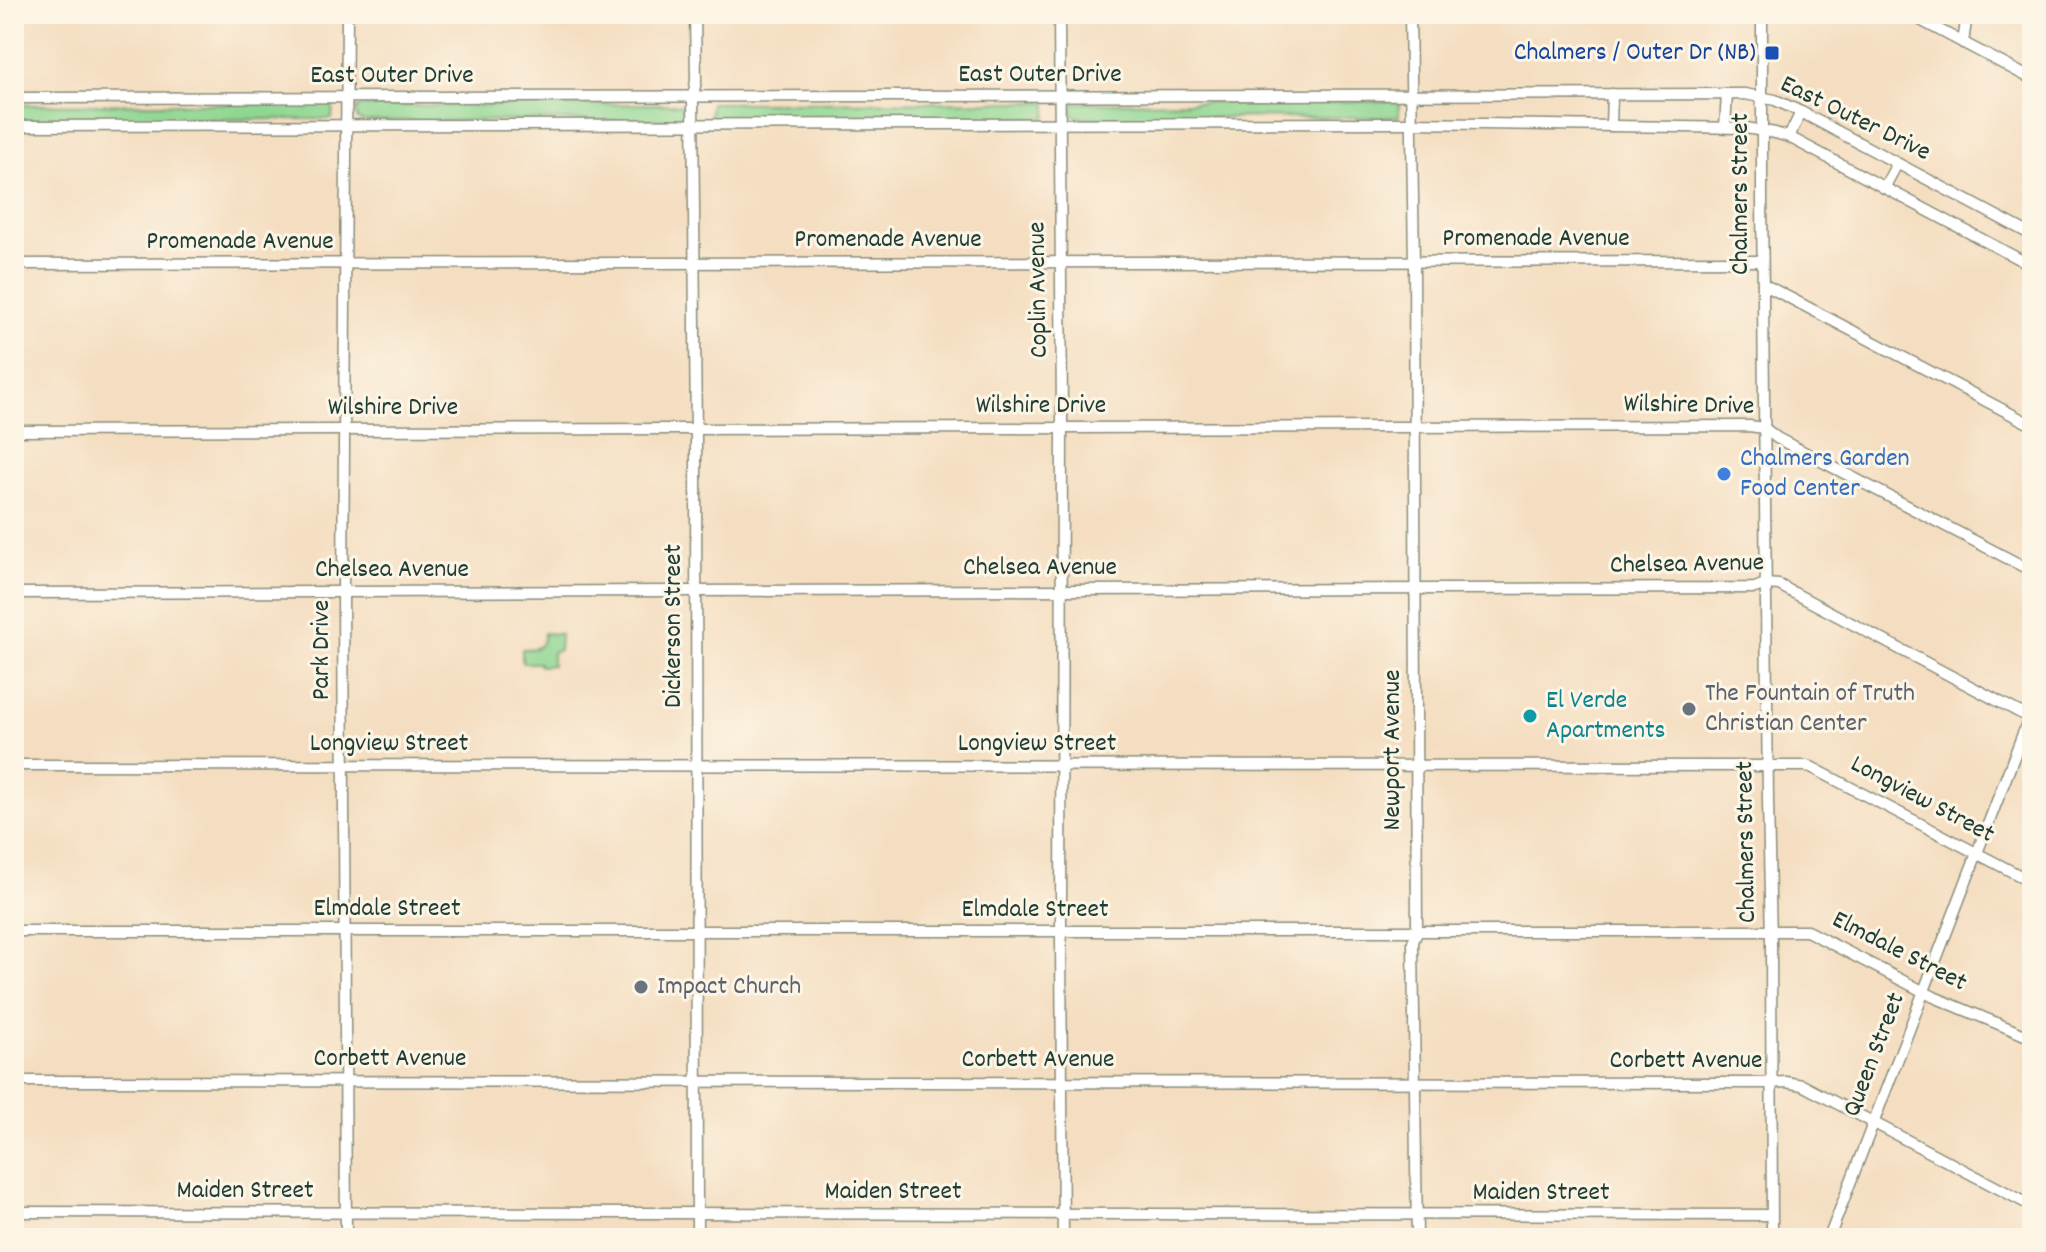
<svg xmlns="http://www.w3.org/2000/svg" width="2046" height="1252" viewBox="0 0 2046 1252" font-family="Dekko,sans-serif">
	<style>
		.green { fill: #8ed691; stroke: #568a62; stroke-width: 2 }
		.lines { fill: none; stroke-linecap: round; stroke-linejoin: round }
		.minor-casing { stroke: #8a8d7a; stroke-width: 13 }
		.minor { stroke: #fff; stroke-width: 10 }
		.transit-dot { fill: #1a4fb4; stroke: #fcf5e5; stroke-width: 3 }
		.shop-dot { fill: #3f7fe0; stroke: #fcf5e5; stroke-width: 3 }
		.worship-dot { fill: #6b7280; stroke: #fcf5e5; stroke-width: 3 }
		.culture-dot { fill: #0f9aa8; stroke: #fcf5e5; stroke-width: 3 }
		.labels { text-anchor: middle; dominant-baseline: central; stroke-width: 6; stroke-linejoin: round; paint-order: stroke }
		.transit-label { font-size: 26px; fill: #164399; stroke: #fcf5e5; text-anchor: end }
		.street-label { font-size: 26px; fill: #1f3d34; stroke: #fcf5e5 }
		.shop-label { font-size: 26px; fill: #366cbe; stroke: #fcf5e5; text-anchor: start }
		.worship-label { font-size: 26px; fill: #5b616d; stroke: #fcf5e5; text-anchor: start }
		.culture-label { font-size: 26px; fill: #0d838f; stroke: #fcf5e5; text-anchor: start }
	</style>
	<rect width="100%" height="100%" fill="#fcf5e5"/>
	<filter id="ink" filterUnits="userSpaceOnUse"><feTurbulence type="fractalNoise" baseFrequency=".0125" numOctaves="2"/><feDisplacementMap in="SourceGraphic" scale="16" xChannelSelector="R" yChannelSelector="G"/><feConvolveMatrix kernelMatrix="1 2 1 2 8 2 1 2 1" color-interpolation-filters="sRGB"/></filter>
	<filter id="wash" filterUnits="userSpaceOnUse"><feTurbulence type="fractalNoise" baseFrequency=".006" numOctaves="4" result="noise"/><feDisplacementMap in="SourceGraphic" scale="32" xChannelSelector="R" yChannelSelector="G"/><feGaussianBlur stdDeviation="1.8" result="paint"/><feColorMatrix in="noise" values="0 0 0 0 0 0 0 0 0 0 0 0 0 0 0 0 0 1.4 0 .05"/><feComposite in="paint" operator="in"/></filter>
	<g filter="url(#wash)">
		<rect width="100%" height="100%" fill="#f4ddc0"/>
		<!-- green -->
		<g class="green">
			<polygon points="1389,101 1399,103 1399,117 1078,118 1072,114 1073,105 1077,103"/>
			<polygon points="1042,102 1047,105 1047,116 1042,118 718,119 710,119 711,103"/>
			<polygon points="325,103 333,105 332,119 14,120 14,105"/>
			<polygon points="673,104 683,106 682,120 362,121 357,119 356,108 361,106"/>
			<path d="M544,633L560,634L559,650L552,652V665L540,666L539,663H522V649C536,649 543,649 544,633Z"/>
		</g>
	</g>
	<g filter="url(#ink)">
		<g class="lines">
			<!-- minor casing -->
			<g class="minor-casing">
				<g id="minor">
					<polyline points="695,14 696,81 693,96 696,441 697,1238"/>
					<polyline points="1059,14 1062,414 1061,942 1063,1238"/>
					<polyline points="1410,14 1414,262 1417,932 1413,942 1417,1238"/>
					<polyline points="1762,14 1762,198 1768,802 1771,942 1772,1238"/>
					<polyline points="1909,14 2032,79"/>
					<polyline points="1963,43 1967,14"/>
					<polyline points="14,98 1745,94 1775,100 1801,112 2032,235"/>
					<polyline points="14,126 1412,123 1746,128 1775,133 1789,137 2032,266"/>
					<polyline points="1611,126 1612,94"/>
					<polyline points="1725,127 1727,94"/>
					<polyline points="1789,137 1801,112"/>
					<polyline points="1884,188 1897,164"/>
					<polyline points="14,264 1762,261"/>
					<polyline points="1763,284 2032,425"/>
					<polyline points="14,431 1749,426 1764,428 1777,438 2032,571"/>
					<polyline points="14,593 1755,588 1765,584 1779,585 2032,719"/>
					<polyline points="14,765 1806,766 1811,767 2032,882"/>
					<polyline points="14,931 1807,931 1934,997 2032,1038"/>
					<polyline points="14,1081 1770,1083 1786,1082 1802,1085 2032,1206"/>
					<polyline points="14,1212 1771,1215"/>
					<polyline points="346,1238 343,592 347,14"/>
					<polyline points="1829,1238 2032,710"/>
				</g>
			</g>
			<!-- minor -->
			<use href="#minor" class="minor"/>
		</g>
	</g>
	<!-- markers -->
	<rect class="transit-dot" x="1764" y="45" width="16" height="16" rx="4"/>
	<circle class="shop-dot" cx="1724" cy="474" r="8"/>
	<g class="worship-dot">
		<circle cx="1689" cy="709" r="8"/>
		<circle cx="641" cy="987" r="8"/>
	</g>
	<circle class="culture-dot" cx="1530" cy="716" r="8"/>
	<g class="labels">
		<!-- transit labels -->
		<g class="transit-label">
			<text x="1756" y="53">Chalmers / Outer Dr (NB)</text>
		</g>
		<!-- street labels -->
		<g class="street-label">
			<text x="1040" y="75">East Outer Drive</text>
			<text x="392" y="76">East Outer Drive</text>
			<text transform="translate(1855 119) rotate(26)">East Outer Drive</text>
			<text transform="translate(1741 194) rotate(-90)">Chalmers Street</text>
			<text x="1536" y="239">Promenade Avenue</text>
			<text x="888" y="240">Promenade Avenue</text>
			<text x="240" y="242">Promenade Avenue</text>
			<text transform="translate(1039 290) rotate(-91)">Coplin Avenue</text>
			<text x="1041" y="406">Wilshire Drive</text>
			<text transform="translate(1689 406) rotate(1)">Wilshire Drive</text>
			<text x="393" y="408">Wilshire Drive</text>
			<text transform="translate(1687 565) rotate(-1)">Chelsea Avenue</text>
			<text x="1040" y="568">Chelsea Avenue</text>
			<text x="392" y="570">Chelsea Avenue</text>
			<text transform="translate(674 626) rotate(-90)">Dickerson Street</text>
			<text transform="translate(322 650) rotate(-90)">Park Drive</text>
			<text x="389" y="744">Longview Street</text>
			<text x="1037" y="744">Longview Street</text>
			<text transform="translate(1393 750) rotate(-90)">Newport Avenue</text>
			<text transform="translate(1922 800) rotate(28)">Longview Street</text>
			<text transform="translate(1747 842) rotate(-91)">Chalmers Street</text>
			<text x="387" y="909">Elmdale Street</text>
			<text x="1035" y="910">Elmdale Street</text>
			<text transform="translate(1899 952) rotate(27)">Elmdale Street</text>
			<text transform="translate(1875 1055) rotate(-69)">Queen Street</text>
			<text x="390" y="1059">Corbett Avenue</text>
			<text x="1038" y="1060">Corbett Avenue</text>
			<text x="1686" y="1061">Corbett Avenue</text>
			<text x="245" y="1191">Maiden Street</text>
			<text x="893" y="1192">Maiden Street</text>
			<text x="1541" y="1193">Maiden Street</text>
		</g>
		<!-- shop labels -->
		<g class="shop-label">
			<text x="1740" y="459">Chalmers Garden<tspan x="1740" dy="30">Food Center</tspan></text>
		</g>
		<!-- worship labels -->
		<g class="worship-label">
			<text x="1705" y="694">The Fountain of Truth<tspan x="1705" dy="30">Christian Center</tspan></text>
			<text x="657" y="987">Impact Church</text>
		</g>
		<!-- culture labels -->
		<g class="culture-label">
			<text x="1546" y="701">El Verde<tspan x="1546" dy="30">Apartments</tspan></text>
		</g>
	</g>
	<!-- margin -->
	<rect width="2046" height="1252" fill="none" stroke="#fcf5e5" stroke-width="48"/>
</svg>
